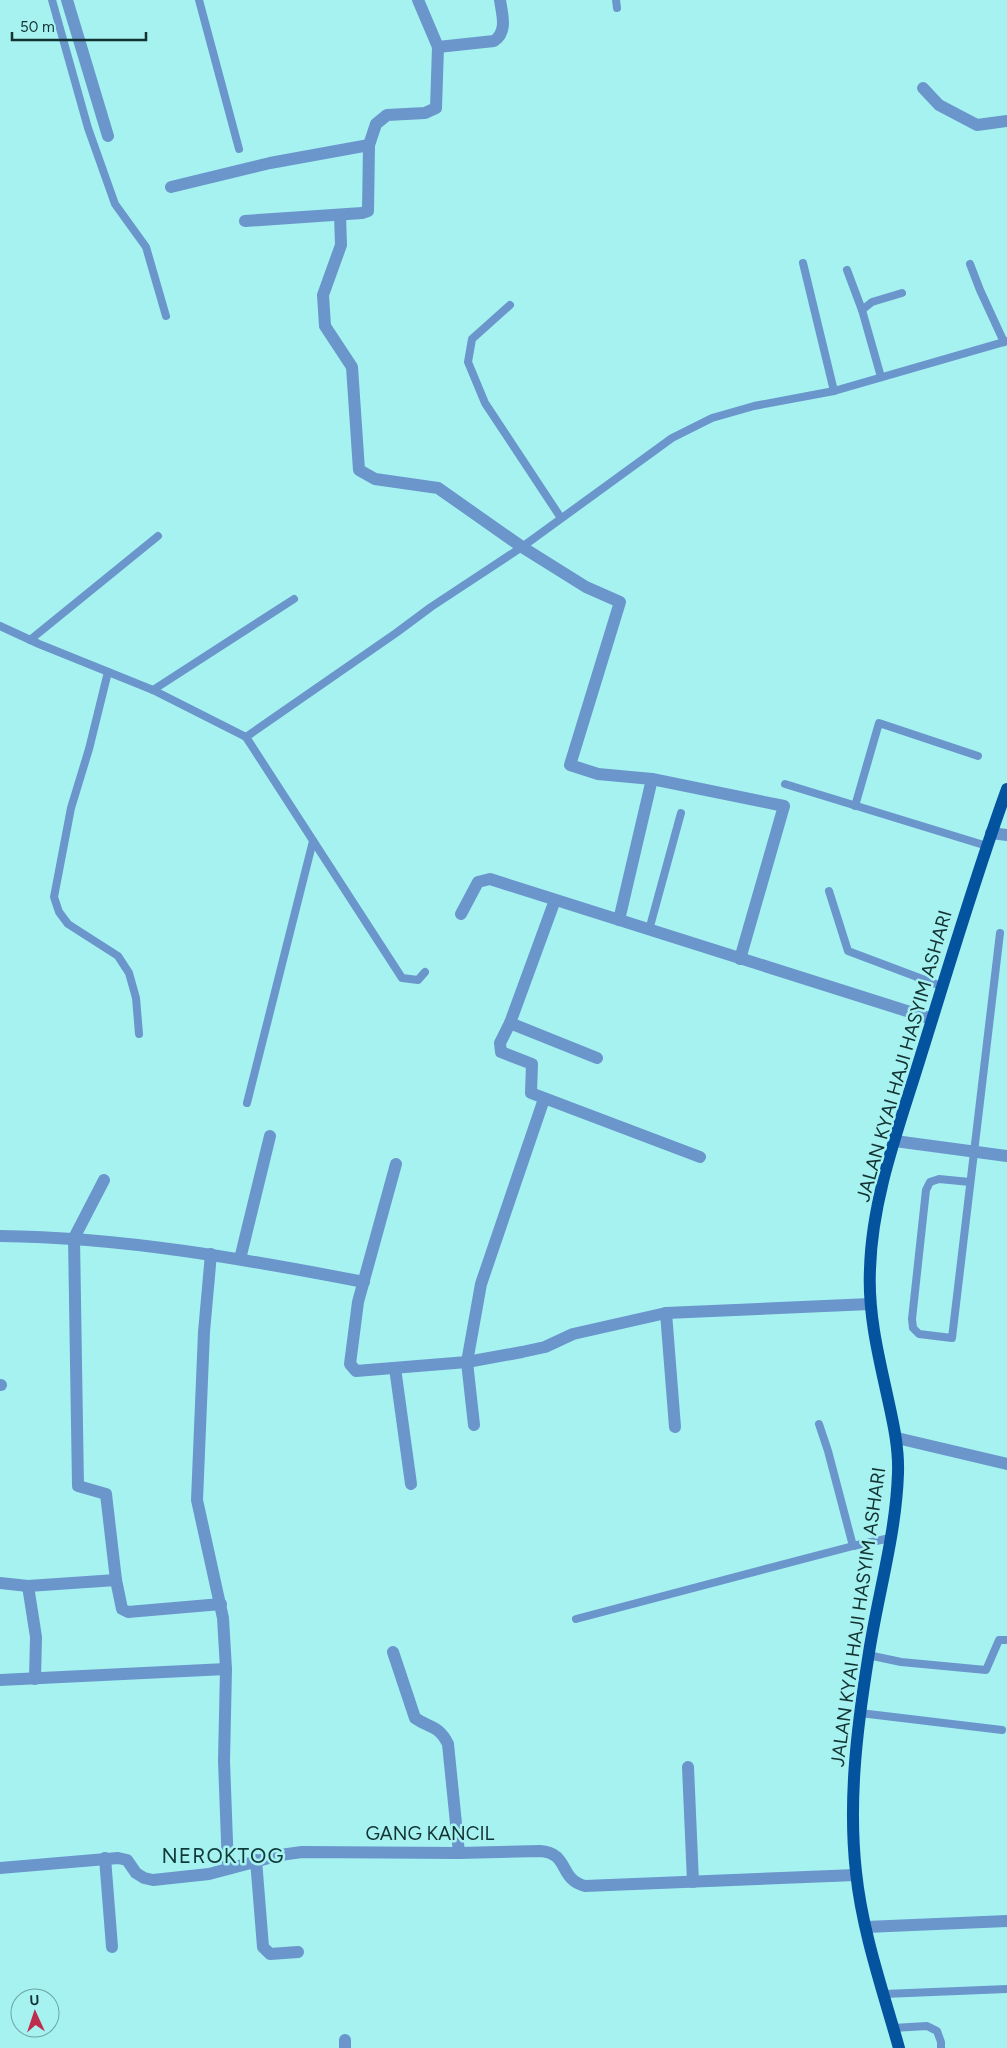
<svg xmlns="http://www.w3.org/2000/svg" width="1007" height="2048" viewBox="0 0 1007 2048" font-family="Figtree,sans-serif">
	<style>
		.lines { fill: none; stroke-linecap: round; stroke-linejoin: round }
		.lane { stroke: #6b96cc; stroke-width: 8 }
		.street { stroke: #6b96cc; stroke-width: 12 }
		.primary { stroke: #03539f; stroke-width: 12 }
		.labels { text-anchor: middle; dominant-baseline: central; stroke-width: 5; stroke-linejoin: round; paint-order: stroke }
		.street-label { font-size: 19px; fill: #133232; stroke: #a6f2f1 }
		.quarter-label { font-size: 21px; letter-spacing: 1px; fill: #103939; stroke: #a6f2f1 }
	</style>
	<rect width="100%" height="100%" fill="#a6f2f1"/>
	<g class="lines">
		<!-- lane -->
		<g class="lane">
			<polyline points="52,0 88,128 115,204 146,247 166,316"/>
			<polyline points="199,0 239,149"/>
			<polyline points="616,0 617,8"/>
			<polyline points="803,263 834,391"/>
			<polyline points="970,264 980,290 1004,342"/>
			<polyline points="847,270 862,310 881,377"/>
			<polyline points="510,305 472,339 468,362 485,403 561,518"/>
			<polyline points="862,310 872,302 902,293"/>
			<polyline points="0,626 39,644 153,690 246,737 402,978 418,980 425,972"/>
			<polyline points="30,640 158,536"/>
			<polyline points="108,672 89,749 71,808 54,897 59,912 68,924 118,956 129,973 136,998 139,1034"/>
			<polyline points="153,690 294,599"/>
			<polyline points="246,737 396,633 431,607 522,547 672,438 712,418 754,406 834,391 1007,341"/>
			<polyline points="785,784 987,846"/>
			<polyline points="855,806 879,723 978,756"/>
			<polyline points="829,891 848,951 941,986"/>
			<polyline points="649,930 681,813"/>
			<polyline points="247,1103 313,841"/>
			<polyline points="970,1182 939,1179 930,1182 926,1190 912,1319 913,1328 919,1334 952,1338 1000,933"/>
			<polyline points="819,1424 828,1451 853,1546"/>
			<polyline points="576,1619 853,1546 890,1538"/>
			<polyline points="868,1655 901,1662 986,1670 999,1640 1007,1640"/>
			<polyline points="860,1713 1002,1730"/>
			<polyline points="884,1994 1007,1989"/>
			<polyline points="893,2028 927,2026 937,2031 941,2042 941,2048"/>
		</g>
		<!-- street -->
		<g class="street">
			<polyline points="67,0 108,136"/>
			<path d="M438,47L494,41C508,32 502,14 500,0"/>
			<polyline points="923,88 939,105 977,125 1007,121"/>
			<polyline points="171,187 270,163 369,145"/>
			<polyline points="340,215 341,245 323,295 325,326 352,367 359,470 375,479 438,488 522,547 586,587 620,602 570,765 598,774 652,779 784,806 740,959"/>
			<polyline points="245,221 362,213 368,211 369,145 376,124 387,115 425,113 436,108 438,47 418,0"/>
			<polyline points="991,833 1007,835"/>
			<polyline points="555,900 510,1023 500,1043 501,1052 532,1064 531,1093 700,1157"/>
			<polyline points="461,914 478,882 490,879 932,1019"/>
			<polyline points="619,920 652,779"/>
			<polyline points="510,1023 597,1058"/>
			<polyline points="895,1141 1007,1156"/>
			<polyline points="396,1164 358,1302 350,1364 356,1371 467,1362 522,1352 545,1347 573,1334 666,1313 870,1304"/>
			<polyline points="104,1180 74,1238 78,1486 106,1494 116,1580 122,1609 128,1612 221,1604"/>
			<path d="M0,1236C122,1237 244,1259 364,1282"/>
			<polyline points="211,1254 204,1332 197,1500 223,1618 226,1669 224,1761 228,1868"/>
			<polyline points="240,1259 270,1136"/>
			<polyline points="666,1313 675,1427"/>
			<polyline points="395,1368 411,1484"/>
			<polyline points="0,1385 1,1385"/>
			<polyline points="474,1425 467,1362 481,1284 544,1099"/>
			<polyline points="897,1438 1007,1464"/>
			<polyline points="0,1583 28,1586 116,1580"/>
			<polyline points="28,1586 36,1637 35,1679"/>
			<path d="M393,1652L415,1718C429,1728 439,1725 448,1744L459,1853"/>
			<polyline points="0,1680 226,1669"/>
			<polyline points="688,1767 693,1882"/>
			<polyline points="105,1858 112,1947"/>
			<polyline points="256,1860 263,1947 270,1954 298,1952"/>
			<path d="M0,1868L118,1858L127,1860L136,1873L144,1878L153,1880L209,1874L280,1855L302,1852L459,1853L540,1851C570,1853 558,1879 585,1886L856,1875"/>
			<polyline points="866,1927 1007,1921"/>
			<polyline points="345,2040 345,2048"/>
		</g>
		<!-- primary -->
		<path class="primary" d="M899,2048C883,1991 862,1931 856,1872C848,1801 857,1728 868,1659C877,1597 896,1536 898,1473C899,1445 892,1418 886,1390C877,1350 868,1310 870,1269C872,1196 900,1124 921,1055C949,966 975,877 1007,789"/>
	</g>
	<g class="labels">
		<!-- street labels -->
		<g class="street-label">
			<text transform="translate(904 1056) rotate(-74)">JALAN KYAI HAJI HASYIM ASHARI</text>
			<text transform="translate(858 1617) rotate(-82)">JALAN KYAI HAJI HASYIM ASHARI</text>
			<text x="430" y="1833">GANG KANCIL</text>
		</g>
		<!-- quarter labels -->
		<g class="quarter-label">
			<text x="223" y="1855">NEROKTOG</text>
		</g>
	</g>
	<!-- north arrow -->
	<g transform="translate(35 2013) rotate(357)"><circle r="24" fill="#a6f2f1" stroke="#6ba5a5"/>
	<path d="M0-4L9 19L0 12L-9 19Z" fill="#be2e4c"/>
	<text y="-8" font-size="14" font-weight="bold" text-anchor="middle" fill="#133232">U</text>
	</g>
	<!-- scale -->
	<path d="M12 32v8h134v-8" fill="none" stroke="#133232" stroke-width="2.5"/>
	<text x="20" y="32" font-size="15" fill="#133232" stroke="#a6f2f1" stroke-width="4" paint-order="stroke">50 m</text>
</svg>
